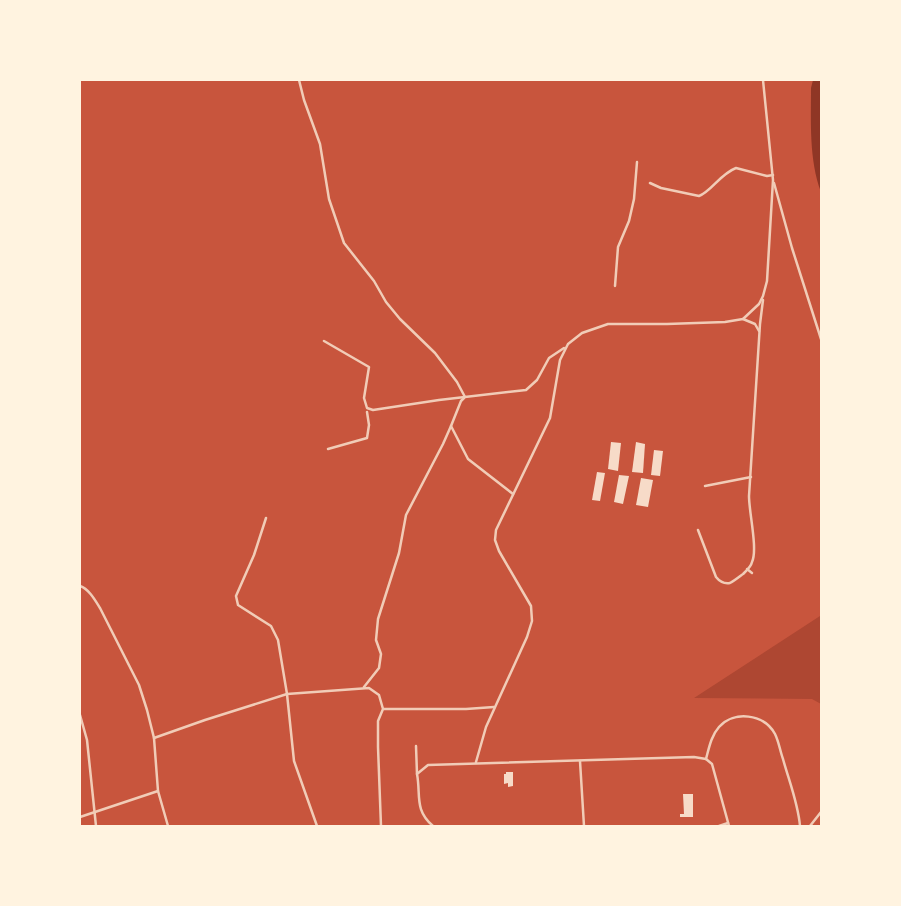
<svg xmlns="http://www.w3.org/2000/svg" width="901" height="906" viewBox="0 0 901 906" font-family="'Exo 2',sans-serif">
	<style>
		.green { fill: #ae4732 }
		.water { fill: #8f3625 }
		.building { fill: #f7dbc8 }
		.lines { fill: none; stroke-linecap: round; stroke-linejoin: round }
		.minor { stroke: #f1ccb7; stroke-width: 2.5 }
	</style>
	<rect width="100%" height="100%" fill="#c8553d"/>
	<!-- green -->
	<polygon class="green" points="820,616 821,704 812,699 694,698"/>
	<!-- water -->
	<path class="water" d="M813,80H821V192C809,160 811,122 811,88Z"/>
	<!-- building -->
	<g class="building">
		<polygon points="611,442 621,443 618,471 608,469"/>
		<polygon points="636,442 645,444 643,473 632,472"/>
		<polygon points="654,450 663,451 660,476 651,475"/>
		<polygon points="597,472 605,473 600,501 592,500"/>
		<polygon points="619,475 629,476 623,504 614,502"/>
		<polygon points="641,478 653,480 648,507 636,505"/>
		<polygon points="506,772 513,772 513,786 508,787 508,783 504,784 504,774 506,774"/>
		<polygon points="683,794 693,794 693,817 680,817 680,814 684,814"/>
	</g>
	<g class="lines">
		<!-- minor -->
		<g class="minor">
			<polyline points="299,80 304,100 320,144 329,199 344,243 374,281 386,302 400,319 435,353 457,382 465,397"/>
			<path d="M650,183L661,188L699,196C711,192 720,174 736,168L767,176L773,175"/>
			<polyline points="774,183 792,248 821,339"/>
			<polyline points="615,286 618,247 629,221 634,199 637,162"/>
			<polyline points="743,319 755,324 759,331"/>
			<polyline points="324,341 369,367 364,398 367,408 373,410 439,400 526,390 537,380 549,358 564,348"/>
			<polyline points="464,398 461,401 451,426 468,459 513,494"/>
			<polyline points="328,449 367,438 369,425 367,412"/>
			<polyline points="705,486 751,477"/>
			<polyline points="266,518 254,555 236,596 238,605 271,626 278,640 287,694 294,761 317,826"/>
			<path d="M698,530L716,577C720,582 724,584 730,583C734,581 739,577 743,574C746,571 751,567 752,562C758,549 749,513 749,496L760,324L763,300"/>
			<polyline points="747,569 752,573"/>
			<path d="M80,586C89,589 95,600 100,608L139,685L147,710L154,738L158,791L168,826"/>
			<polyline points="364,687 379,668 381,654 376,640 378,619 399,553 406,515 443,444 451,426"/>
			<polyline points="384,709 466,709 494,707"/>
			<polyline points="80,715 87,740 96,826"/>
			<polyline points="154,738 205,720 287,694 369,688 379,695 383,709 378,721 378,747 381,826"/>
			<polyline points="416,746 417,774"/>
			<path d="M706,759C709,748 711,736 719,727C734,710 764,714 775,734C779,742 780,751 783,759C789,781 798,803 800,826"/>
			<polyline points="580,761 584,826"/>
			<polyline points="476,762 486,727 527,637 532,621 531,606 499,551 495,540 496,530 550,418 560,360 568,344 582,333 608,324 667,324 725,322 743,319 759,304 763,296 767,281 773,180 763,80"/>
			<polyline points="80,817 158,791"/>
			<path d="M433,826C414,810 421,795 417,774L428,765L694,757L706,759L712,764L729,826"/>
			<polyline points="719,826 728,823"/>
			<polyline points="810,826 821,812"/>
		</g>
	</g>
	<!-- border -->
	<rect width="901" height="906" fill="none" stroke="#fff3e0" stroke-width="162"/>
</svg>
